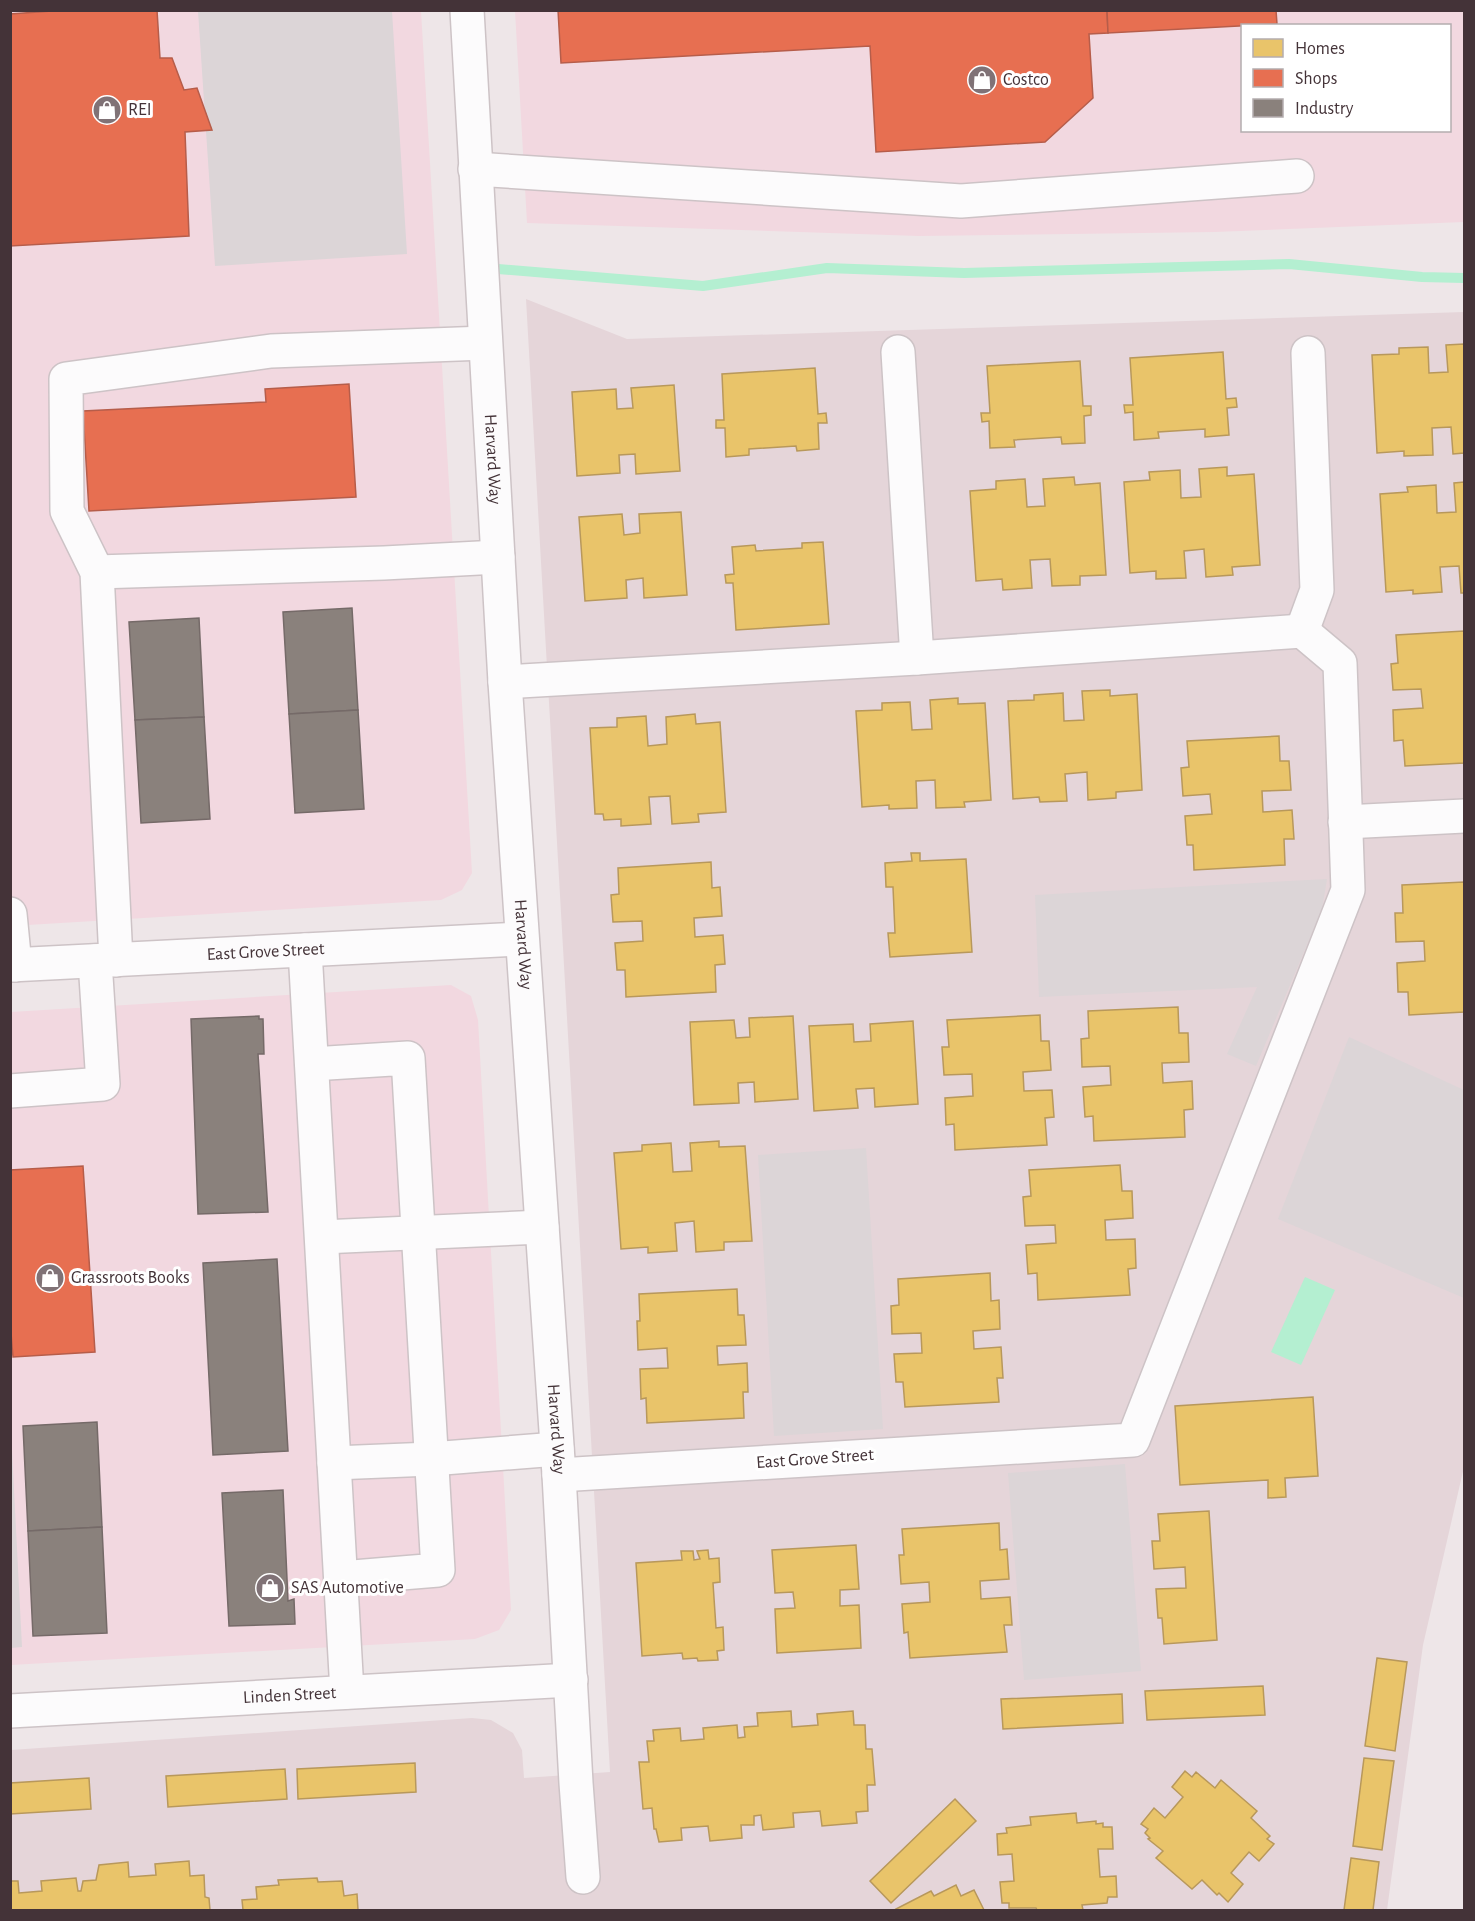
<svg xmlns="http://www.w3.org/2000/svg" width="1475" height="1921" viewBox="0 0 1475 1921" font-family="'Alegreya Sans',sans-serif">
	<style>
		.residential { fill: #e5d5d9 }
		.commercial { fill: #f2d8e0; fill-rule: evenodd }
		.parking { fill: #dcd5d7 }
		.water { fill: #b4efd1 }
		.homes { fill: #e9c46a; stroke: #b8985b; stroke-width: 1.5 }
		.shops { fill: #e76f51; stroke: #b65d4a; stroke-width: 1.5 }
		.industry { fill: #8a817c; stroke: #756a68; stroke-width: 1.5 }
		.lines { fill: none; stroke-linecap: round; stroke-linejoin: round }
		.stream { stroke: #b4efd1; stroke-width: 10 }
		.minor-casing { stroke: #cdc3c6; stroke-width: 36 }
		.minor { stroke: #fcfbfc; stroke-width: 33 }
		.labels { text-anchor: middle; dominant-baseline: central; stroke-width: 6; stroke-linejoin: round; paint-order: stroke }
		.poi-label { font-size: 18px; fill: #443338; stroke: #fff; text-anchor: start }
		.street-label { font-size: 18px; fill: #443338; stroke: #fff }
	</style>
	<rect width="100%" height="100%" fill="#eee6e8"/>
	<!-- residential -->
	<polygon class="residential" points="526,299 627,339 1464,312 1464,1467 1423,1645 1387,1910 11,1910 11,1750 472,1718 491,1720 513,1733 522,1750 524,1778 610,1772"/>
	<!-- commercial -->
	<g class="commercial">
		<polygon points="11,11 421,11 472,873 462,890 441,900 11,926"/>
		<path d="M515,11H1464V222L1215,232L919,236L527,223ZM1242,26H1450V130H1242Z"/>
		<polygon points="451,985 471,996 478,1020 511,1610 499,1630 475,1639 11,1665 11,1012"/>
	</g>
	<!-- parking -->
	<g class="parking">
		<polygon points="198,11 392,11 407,254 215,266"/>
		<polygon points="1327,879 1322,909 1256,1066 1227,1054 1257,987 1039,997 1035,895"/>
		<polygon points="1349,1037 1464,1090 1464,1298 1278,1219"/>
		<polygon points="866,1148 883,1429 774,1436 758,1155"/>
		<polygon points="11,1430 22,1647 11,1648 10,1648"/>
		<polygon points="1125,1464 1141,1671 1024,1680 1008,1473"/>
	</g>
	<!-- water -->
	<polygon class="water" points="1305,1277 1335,1290 1301,1365 1271,1352"/>
	<!-- homes -->
	<g class="homes">
		<polygon points="1464,344 1464,453 1453,454 1451,427 1432,428 1433,455 1404,456 1404,451 1377,453 1372,355 1399,354 1399,348 1428,347 1429,373 1448,372 1446,345"/>
		<polygon points="1223,352 1226,399 1236,398 1237,407 1227,408 1229,435 1205,437 1205,429 1158,432 1159,438 1134,440 1133,412 1125,413 1124,405 1133,405 1130,358"/>
		<polygon points="1080,361 1083,406 1091,406 1091,415 1084,416 1085,443 1062,444 1061,437 1014,440 1015,447 990,448 989,421 982,422 981,413 990,413 987,366"/>
		<polygon points="815,368 818,414 826,413 827,423 818,423 819,449 797,451 796,446 749,449 749,455 726,457 725,428 716,428 716,420 724,420 722,374"/>
		<polygon points="674,385 680,471 636,474 635,454 619,455 620,473 577,476 572,392 616,389 617,409 633,408 631,388"/>
		<polygon points="1227,467 1227,476 1254,474 1260,565 1232,567 1233,575 1206,577 1204,549 1184,551 1186,578 1156,579 1156,571 1130,573 1124,482 1150,480 1149,472 1180,470 1181,498 1201,497 1199,469"/>
		<polygon points="1074,477 1075,485 1100,483 1106,575 1080,576 1080,585 1052,586 1050,559 1030,560 1032,588 1003,590 1002,579 976,581 970,491 996,489 996,481 1025,479 1027,507 1045,506 1043,479"/>
		<polygon points="1464,482 1464,593 1461,593 1459,566 1440,567 1442,592 1413,594 1413,590 1386,592 1380,494 1408,492 1407,487 1436,485 1437,513 1456,512 1454,483"/>
		<polygon points="681,512 687,595 644,598 643,578 626,580 627,598 585,601 579,517 622,514 624,535 640,533 639,514"/>
		<polygon points="823,542 829,624 736,630 733,583 726,583 725,575 734,574 732,547 755,545 756,551 802,548 802,543"/>
		<polygon points="1464,631 1464,763 1405,766 1403,740 1394,741 1393,710 1423,708 1421,689 1393,690 1391,664 1398,663 1396,635"/>
		<polygon points="1110,690 1110,696 1137,694 1142,790 1116,792 1116,798 1088,800 1087,772 1065,774 1067,801 1040,802 1039,797 1013,799 1008,701 1034,700 1034,695 1063,693 1064,721 1084,720 1082,691"/>
		<polygon points="958,698 958,704 985,703 991,800 964,802 965,807 936,808 935,780 916,781 917,808 889,809 889,805 862,807 856,711 882,710 882,703 910,702 912,730 932,729 930,700"/>
		<polygon points="695,714 696,724 720,722 726,812 698,814 699,822 672,824 670,796 649,797 651,824 621,826 621,819 604,820 603,814 595,814 590,728 617,727 617,718 646,716 648,746 667,744 666,717"/>
		<polygon points="1279,736 1280,761 1289,761 1291,790 1262,791 1263,812 1292,810 1294,839 1284,839 1285,865 1194,870 1193,845 1187,845 1185,816 1212,814 1210,794 1183,796 1181,768 1189,767 1187,741"/>
		<polygon points="911,853 920,853 920,861 966,859 972,952 890,957 888,933 895,933 893,887 886,887 885,863 912,861"/>
		<polygon points="711,862 712,888 720,887 722,916 694,918 695,937 723,935 725,964 715,965 716,992 626,997 625,970 617,970 615,943 643,941 642,921 613,922 611,895 619,894 618,868"/>
		<polygon points="1464,882 1464,1012 1409,1015 1408,992 1398,992 1397,963 1425,961 1424,941 1396,942 1395,913 1403,913 1402,885"/>
		<polygon points="1178,1007 1179,1033 1188,1033 1189,1062 1162,1063 1163,1083 1192,1081 1193,1109 1184,1110 1185,1137 1094,1141 1093,1116 1085,1117 1083,1087 1111,1085 1110,1066 1082,1067 1081,1039 1089,1038 1088,1011"/>
		<polygon points="1040,1015 1041,1041 1049,1041 1051,1070 1023,1072 1024,1091 1052,1090 1054,1117 1045,1118 1047,1145 955,1150 954,1124 946,1125 945,1098 973,1096 972,1074 944,1075 942,1047 949,1047 947,1020"/>
		<polygon points="793,1016 798,1099 755,1102 754,1082 738,1083 739,1103 694,1105 690,1022 734,1020 736,1038 750,1037 749,1018"/>
		<polygon points="913,1021 918,1104 875,1107 874,1088 856,1089 858,1108 814,1111 809,1026 853,1024 854,1042 871,1041 870,1024"/>
		<polygon points="719,1141 719,1147 745,1146 752,1241 724,1242 724,1250 696,1252 694,1221 675,1223 677,1251 648,1253 648,1247 621,1249 614,1153 642,1151 642,1145 671,1143 673,1172 692,1171 690,1143"/>
		<polygon points="1120,1165 1122,1191 1132,1191 1133,1218 1105,1220 1106,1240 1135,1239 1136,1268 1128,1269 1130,1295 1038,1300 1037,1273 1028,1274 1026,1245 1056,1243 1055,1225 1025,1226 1023,1197 1031,1196 1029,1170"/>
		<polygon points="990,1273 991,1301 999,1300 1000,1329 973,1331 974,1349 1001,1347 1003,1378 997,1378 999,1402 905,1407 903,1382 896,1382 894,1354 922,1353 921,1333 892,1334 891,1306 899,1305 898,1279"/>
		<polygon points="737,1289 738,1315 744,1315 746,1345 717,1346 718,1365 747,1363 748,1392 743,1392 744,1418 647,1423 646,1398 641,1399 640,1369 668,1368 667,1348 638,1350 637,1321 640,1321 639,1294"/>
		<polygon points="1313,1397 1318,1476 1285,1478 1286,1497 1268,1498 1268,1480 1180,1485 1175,1406"/>
		<polygon points="1209,1511 1217,1640 1164,1644 1162,1618 1158,1618 1156,1589 1186,1588 1185,1567 1154,1569 1152,1541 1160,1541 1158,1514"/>
		<polygon points="999,1523 1000,1550 1007,1549 1009,1579 980,1581 981,1599 1010,1597 1012,1625 1004,1625 1007,1652 910,1658 908,1632 904,1633 902,1604 930,1602 929,1582 901,1584 899,1555 904,1555 902,1529"/>
		<polygon points="856,1545 859,1589 840,1590 840,1606 859,1605 861,1648 777,1653 775,1609 795,1608 793,1592 775,1593 772,1550"/>
		<polygon points="708,1550 709,1559 719,1558 720,1582 713,1583 716,1628 723,1627 724,1650 717,1651 718,1660 698,1661 697,1658 683,1659 682,1653 642,1656 636,1563 682,1560 681,1551 693,1551 694,1560 700,1559 697,1551"/>
		<polygon points="1377,1658 1407,1662 1395,1751 1365,1746"/>
		<polygon points="1263,1686 1265,1715 1147,1720 1145,1691"/>
		<polygon points="1122,1694 1123,1723 1003,1729 1001,1699"/>
		<polygon points="791,1711 792,1727 818,1725 817,1714 853,1711 854,1725 865,1725 866,1749 872,1749 875,1785 867,1785 868,1811 856,1812 857,1823 822,1826 820,1811 793,1813 794,1827 763,1830 761,1815 754,1816 754,1825 741,1825 742,1838 710,1841 708,1826 681,1828 682,1840 659,1842 656,1829 654,1829 652,1808 643,1809 639,1762 649,1762 647,1741 654,1741 653,1730 680,1728 681,1741 704,1739 703,1728 737,1725 738,1738 745,1737 744,1727 758,1726 757,1713"/>
		<polygon points="1364,1758 1394,1761 1382,1850 1353,1846"/>
		<polygon points="415,1763 416,1792 298,1799 297,1769"/>
		<polygon points="285,1769 287,1799 168,1807 166,1776"/>
		<polygon points="1185,1771 1192,1777 1196,1772 1215,1788 1221,1780 1257,1811 1251,1818 1270,1836 1267,1839 1274,1844 1259,1861 1249,1852 1231,1873 1243,1884 1228,1902 1219,1893 1217,1895 1202,1880 1192,1889 1156,1858 1163,1851 1148,1839 1150,1838 1145,1833 1148,1829 1141,1824 1154,1808 1165,1818 1183,1797 1172,1787"/>
		<polygon points="89,1778 91,1809 10,1814 10,1783"/>
		<polygon points="955,1799 976,1821 891,1903 870,1881"/>
		<polygon points="1076,1813 1077,1823 1096,1821 1096,1824 1103,1823 1103,1827 1112,1827 1113,1849 1098,1849 1100,1877 1116,1876 1117,1897 1108,1897 1107,1903 1082,1905 1083,1910 1037,1910 1036,1908 1009,1908 1009,1903 1002,1903 1000,1882 1014,1881 1012,1854 998,1855 997,1834 1007,1833 1006,1828 1031,1825 1030,1817"/>
		<polygon points="1351,1858 1379,1862 1373,1910 1344,1910"/>
		<polygon points="189,1861 190,1876 204,1875 205,1897 209,1898 210,1910 10,1910 10,1881 18,1881 19,1893 42,1891 41,1881 76,1878 78,1891 81,1891 83,1881 96,1880 99,1865 128,1862 129,1877 156,1875 155,1864"/>
		<polygon points="317,1878 318,1882 342,1881 344,1896 357,1894 358,1910 243,1910 242,1900 257,1899 256,1887 279,1885 278,1880"/>
		<polygon points="956,1885 961,1896 974,1890 984,1910 897,1910 896,1909 931,1891 934,1896"/>
	</g>
	<!-- shops -->
	<g class="shops">
		<polygon points="66,10 157,10 160,58 172,58 184,90 197,88 212,130 185,132 189,236 10,246 10,14"/>
		<polygon points="558,10 1107,10 1108,33 1089,34 1093,98 1045,142 876,152 870,46 561,63"/>
		<polygon points="1107,10 1276,10 1277,24 1108,33"/>
		<polygon points="349,384 356,497 89,511 83,411 266,402 265,389"/>
		<polygon points="83,1166 95,1352 13,1357 10,1321 10,1170"/>
	</g>
	<!-- industry -->
	<g class="industry">
		<polygon points="352,608 358,710 289,714 283,612"/>
		<polygon points="199,618 204,717 135,720 129,622"/>
		<polygon points="358,710 364,809 295,813 289,714"/>
		<polygon points="204,717 210,819 141,823 135,720"/>
		<polygon points="259,1016 259,1019 263,1019 264,1054 258,1054 268,1212 198,1214 191,1019"/>
		<polygon points="277,1259 288,1451 213,1455 203,1263"/>
		<polygon points="97,1422 102,1527 28,1531 23,1426"/>
		<polygon points="283,1490 288,1601 294,1599 295,1624 229,1626 222,1493"/>
		<polygon points="102,1527 107,1633 33,1636 28,1531"/>
	</g>
	<g class="lines">
		<!-- stream -->
		<polyline class="stream" points="498,269 703,286 827,268 964,273 1289,264 1422,277 1464,278"/>
		<!-- minor casing -->
		<g class="minor-casing">
			<g id="minor">
				<path id="s1" d="M467,10L505,682L559,1475L576,1783L583,1877"/>
				<polyline points="475,169 961,201 1297,176"/>
				<polyline points="898,352 917,658"/>
				<polyline points="97,572 384,563 498,557"/>
				<polyline points="1302,631 1317,590 1308,353"/>
				<polyline points="505,682 917,658 1302,631 1340,663 1348,890 1133,1440 559,1475"/>
				<polyline points="1345,822 1464,816"/>
				<polyline points="10,914 15,965"/>
				<polyline points="305,950 347,1692"/>
				<polyline points="116,960 97,572 67,511 66,379 271,351 485,343"/>
				<path id="s2" d="M10,965L521,939"/>
				<polyline points="312,1064 408,1058 438,1570 341,1578"/>
				<polyline points="10,1091 103,1084 95,961"/>
				<polyline points="322,1237 542,1227"/>
				<polyline points="334,1463 431,1459 557,1449"/>
				<path id="s3" d="M10,1711L571,1680"/>
			</g>
		</g>
		<!-- minor -->
		<use href="#minor" class="minor"/>
	</g>
	<!-- icons -->
	<defs>
		<g id="shop-disc" transform="scale(1.5)"><circle r="9.5" fill="#807276" stroke="#fff"/><path d="M-5-2.5h2.3a2.7 3.5 0 0 1 5.4 0H5L5.5 6h-11ZM-1.5-2.5h3a1.5 2.3 0 0 0-3 0Z" fill="#fff"/></g>
	</defs>
	<g fill-rule="evenodd">
		<use href="#shop-disc" x="982" y="80"/>
		<use href="#shop-disc" x="107" y="110"/>
		<use href="#shop-disc" x="50" y="1278"/>
		<use href="#shop-disc" x="270" y="1588"/>
	</g>
	<g class="labels">
		<!-- poi labels -->
		<g class="poi-label">
			<text x="1003" y="80">Costco</text>
			<text x="128" y="110">REI</text>
			<text x="71" y="1278">Grassroots Books</text>
			<text x="291" y="1588">SAS Automotive</text>
		</g>
		<!-- street labels -->
		<g class="street-label">
			<text stroke="none"><textPath href="#s1" startOffset="450">Harvard Way</textPath></text>
			<text stroke="none"><textPath href="#s1" startOffset="936">Harvard Way</textPath></text>
			<text stroke="none"><textPath href="#s2" startOffset="256">East Grove Street</textPath></text>
			<text stroke="none"><textPath href="#s1" startOffset="1422">Harvard Way</textPath></text>
			<text transform="translate(815 1459) rotate(-4)">East Grove Street</text>
			<text stroke="none"><textPath href="#s3" startOffset="280">Linden Street</textPath></text>
		</g>
	</g>
	<!-- border -->
	<rect width="1475" height="1921" fill="none" stroke="#443338" stroke-width="24"/>
	<!-- legend -->
	<rect x="1241" y="24" width="210" height="108" fill="#ffffff" stroke="#b4adaf" stroke-width="1.5"/>
	<rect x="1253" y="39" width="30" height="18" fill="#e9c46a" stroke="#b4adaf" stroke-width="1.5"/>
	<text x="1295" y="54" font-size="18" fill="#443338">Homes</text>
	<rect x="1253" y="69" width="30" height="18" fill="#e76f51" stroke="#b4adaf" stroke-width="1.5"/>
	<text x="1295" y="84" font-size="18" fill="#443338">Shops</text>
	<rect x="1253" y="99" width="30" height="18" fill="#8a817c" stroke="#b4adaf" stroke-width="1.5"/>
	<text x="1295" y="114" font-size="18" fill="#443338">Industry</text>
</svg>
